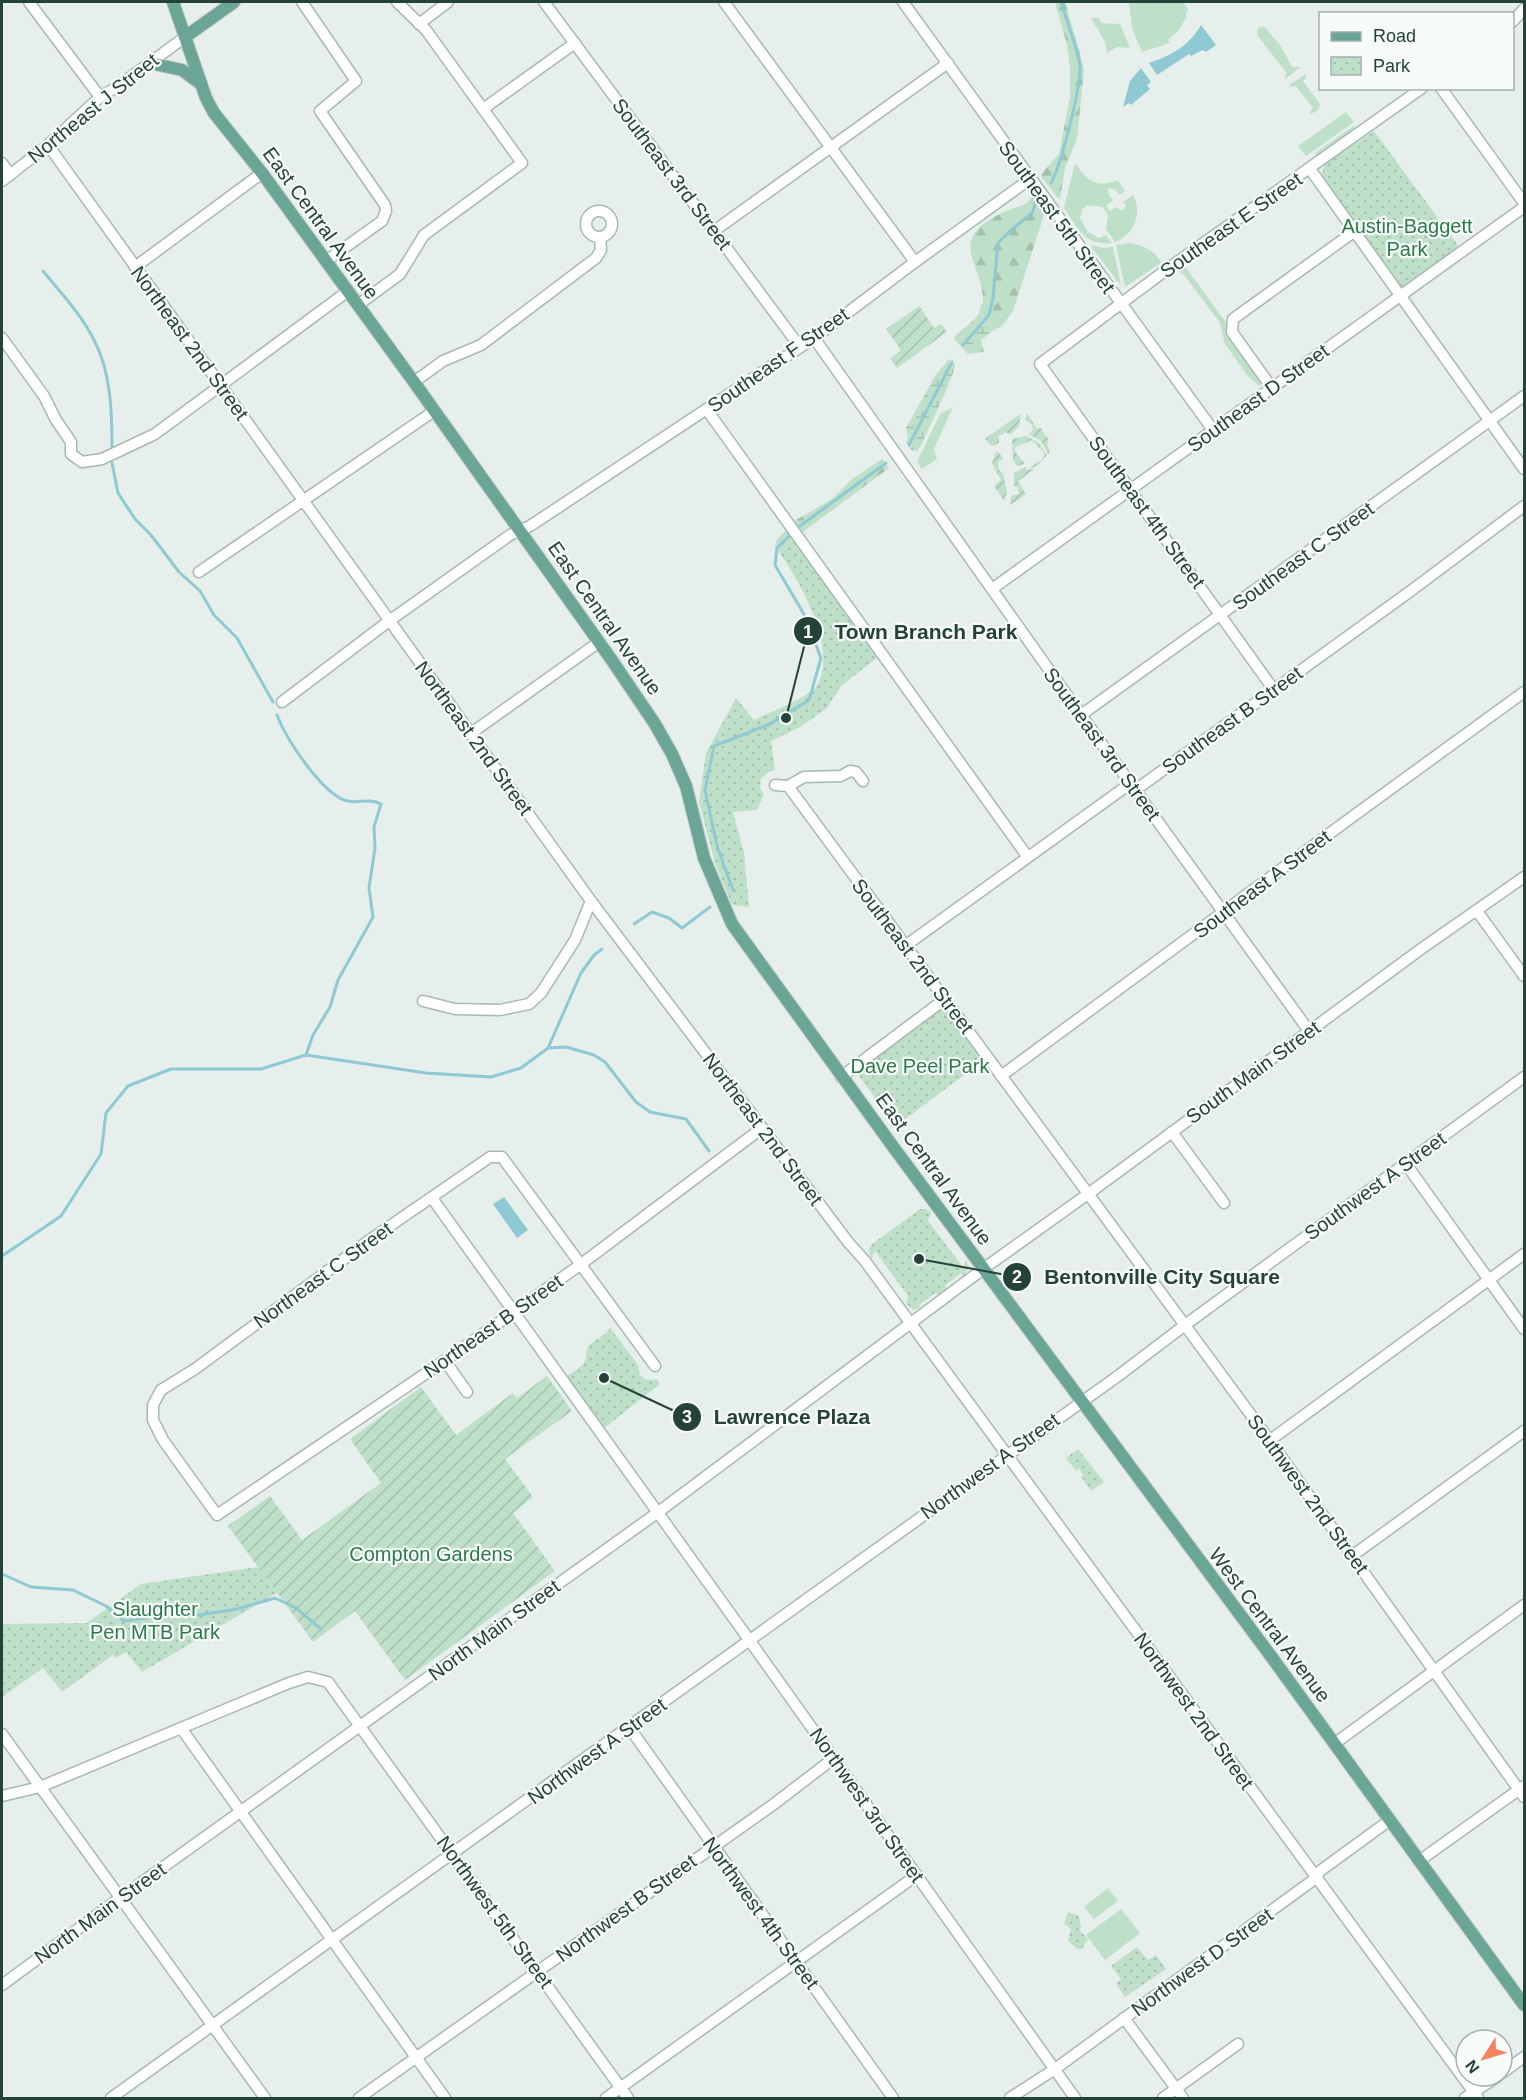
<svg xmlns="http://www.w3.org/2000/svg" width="1526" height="2100" viewBox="0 0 1526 2100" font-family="Helvetica,sans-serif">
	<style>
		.grass { fill: #bfe0c8 }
		.forest { fill: url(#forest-firs) }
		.wetland { fill: url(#wetland-marsh) }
		.park { fill: url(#park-dots) }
		.garden { fill: url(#garden-furrows) }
		.water { fill: #8ec9d4 }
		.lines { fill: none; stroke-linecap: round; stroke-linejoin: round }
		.stream { stroke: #8ec9d4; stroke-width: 3 }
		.minor-casing { stroke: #a8b8b2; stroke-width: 13 }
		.major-casing { stroke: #c2cac8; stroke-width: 14 }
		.minor { stroke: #fff; stroke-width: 10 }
		.major { stroke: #6aa596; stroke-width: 12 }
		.labels { text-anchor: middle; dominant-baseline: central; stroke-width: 4.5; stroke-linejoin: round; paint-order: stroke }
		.street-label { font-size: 20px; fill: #24423a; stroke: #f7fbf9 }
		.park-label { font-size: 20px; fill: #2d7a4b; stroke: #f7fbf9 }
		.leader { fill: none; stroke: #24423a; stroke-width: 2 }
		.callout-dot { fill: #24423a; stroke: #f7fbf9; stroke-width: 2 }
		.mark-label { font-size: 18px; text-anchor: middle; font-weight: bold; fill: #fff }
		.callout-label { font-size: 21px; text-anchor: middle; font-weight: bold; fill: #24423a; stroke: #f7fbf9; stroke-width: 4.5; stroke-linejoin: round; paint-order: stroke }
	</style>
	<defs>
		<pattern id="forest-firs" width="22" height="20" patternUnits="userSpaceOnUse" patternTransform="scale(1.5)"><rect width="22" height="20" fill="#bfe0c8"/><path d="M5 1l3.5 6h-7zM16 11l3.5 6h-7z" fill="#a4c1ad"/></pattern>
		<pattern id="wetland-marsh" width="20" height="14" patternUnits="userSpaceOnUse" patternTransform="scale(1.5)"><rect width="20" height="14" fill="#bfe0c8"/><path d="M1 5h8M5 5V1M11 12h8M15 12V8" fill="none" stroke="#a4c1ad"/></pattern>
		<pattern id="park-dots" width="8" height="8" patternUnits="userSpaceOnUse" patternTransform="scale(1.5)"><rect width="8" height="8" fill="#bfe0c8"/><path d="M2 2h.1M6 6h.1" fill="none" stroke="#a4c1ad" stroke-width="1.8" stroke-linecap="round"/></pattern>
		<pattern id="garden-furrows" width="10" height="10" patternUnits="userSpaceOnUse" patternTransform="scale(1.5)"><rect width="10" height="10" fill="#bfe0c8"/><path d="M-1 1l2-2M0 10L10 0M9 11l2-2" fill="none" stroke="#a4c1ad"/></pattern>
	</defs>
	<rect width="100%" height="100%" fill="#e6efeb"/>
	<!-- grass -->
	<g class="grass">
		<polygon points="1129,2 1183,2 1188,9 1186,15 1187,16 1179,30 1168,40 1170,43 1142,52 1132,28"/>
		<polygon points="1091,18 1099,18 1101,23 1120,24 1130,48 1117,47 1107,53 1105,42"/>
		<polygon points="1264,26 1280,45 1292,67 1301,67 1285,79 1286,72 1257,35 1258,28"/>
		<polygon points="1306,74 1306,78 1303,81 1320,104 1318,110 1311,114 1309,113 1313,108 1296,86 1292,87 1289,85"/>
		<polygon points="1346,112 1354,122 1306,156 1298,146"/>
		<polygon points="1355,125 1353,131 1317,156 1315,153"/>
		<path d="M1075,163C1087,180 1096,189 1118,180L1125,191L1120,195L1115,190L1108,188L1109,195L1113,200L1106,206L1110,211L1116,207L1120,210L1125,209L1126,205L1123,202L1133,195C1143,213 1134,235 1115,242L1106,229L1108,215L1103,207L1087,205L1082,210L1080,218L1088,232L1099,238L1106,235L1112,243C1084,246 1078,228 1064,208Z"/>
		<path d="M1130,243C1142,245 1156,251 1161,263L1125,287L1116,245Z"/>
		<polygon points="1090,245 1104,248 1113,247 1121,286"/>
		<polygon points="1184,265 1227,324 1229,337 1263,383 1259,386 1247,375 1225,344 1220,323 1185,276 1177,270"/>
		<polygon points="953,407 934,449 937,459 922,469 917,462 940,414"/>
		<polygon points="1108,1888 1118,1901 1094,1919 1084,1907"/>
		<polygon points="1121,1909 1140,1933 1105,1960 1086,1935"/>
	</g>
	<!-- forest -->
	<g class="forest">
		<polygon points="1055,2 1065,2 1078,46 1084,70 1077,139 1065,168 1060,198 1058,198 1042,178 1041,174 1059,154 1070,97 1070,68 1067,45"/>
		<path d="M1032,193L1045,209L1044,215L1013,311L1002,326L994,330L979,313C980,308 983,303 983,299C982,263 948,242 996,216C1005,210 1017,208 1027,203L1030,199Z"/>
		<polygon points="882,459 889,468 800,534 793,526 796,520 832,499 852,479"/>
	</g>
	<!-- wetland -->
	<g class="wetland">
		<polygon points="979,313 994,330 981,340 984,352 968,354 955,340 955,336 976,318"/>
		<path d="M949,359L955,365C955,375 927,432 921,446L917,451H912L906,442L908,438L906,428L935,376Z"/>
	</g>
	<!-- park -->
	<g class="park">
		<path d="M1374,131L1460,248L1404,288L1400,287L1323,180C1322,173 1322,168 1327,163Z"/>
		<path d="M787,529L877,658L842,685L826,709L800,727L771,741L775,770L770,771L761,779L760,788L764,794L757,810L733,812L744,853L749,907L732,905L715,863L699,802L706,753L736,698L754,720C768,713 811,697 818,684C838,646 798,577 775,547L777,539Z"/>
		<polygon points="943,1009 946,1010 984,1060 896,1126 856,1072 939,1010"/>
		<polygon points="920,1209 926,1209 931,1212 928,1221 963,1267 966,1260 969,1267 964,1276 961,1273 946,1285 946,1289 938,1295 935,1293 919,1305 920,1308 913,1310 906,1304 908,1296 875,1251 871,1259 869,1249 872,1244"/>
		<path d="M610,1328L638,1365C638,1377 645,1382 657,1379L660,1384L603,1429L566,1377C571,1373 582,1368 585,1361C587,1357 585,1352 588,1347C594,1339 605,1337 610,1328Z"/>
		<polygon points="1078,1449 1104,1482 1091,1491 1081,1477 1083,1475 1079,1469 1076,1471 1066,1458"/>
		<polygon points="258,1567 277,1593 142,1672 126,1652 116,1658 113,1655 62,1692 43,1668 2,1697 2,1624 87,1623 141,1584"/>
		<polygon points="1068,1912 1079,1916 1081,1927 1080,1931 1088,1939 1082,1949 1077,1949 1068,1941 1071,1929 1064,1924"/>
		<polygon points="1137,1947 1148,1960 1156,1955 1166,1969 1125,1997 1116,1984 1121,1979 1111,1966"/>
	</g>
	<!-- garden -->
	<g class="garden">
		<polygon points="919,306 934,328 941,324 947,332 897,368 890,358 901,350 886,329"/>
		<polygon points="1021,413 1019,426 1010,435 1006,432 999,436 999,443 992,446 985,439"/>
		<polygon points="1027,413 1037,429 1040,427 1049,440 1047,443 1050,453 1048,454 1041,441 1029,434 1033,430 1032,424 1025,420"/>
		<polygon points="1026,436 1039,443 1047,456 1037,466 1029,468 1042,460 1045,454 1032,440 1016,447 1014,450 1025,464 1017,466 1013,460 1012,439"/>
		<polygon points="998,451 1003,459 998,462 999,470 1003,473 1007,492 1004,501 994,486 1001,480 992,464 995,453"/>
		<polygon points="1025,467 1028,470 1036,468 1018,481 1026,494 1010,505 1011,496 1019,494 1017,487 1014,485 1014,473"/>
		<polygon points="547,1376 572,1411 505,1459 533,1497 513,1513 555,1571 405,1680 355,1611 313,1642 228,1526 270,1496 302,1540 381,1483 350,1439 421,1387 456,1435 513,1393 517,1398"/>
	</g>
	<!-- water -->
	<g class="water">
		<path d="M1201,25L1216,45L1206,52L1203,50L1191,56L1189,54L1157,75L1149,63C1172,55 1188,47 1201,25Z"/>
		<polygon points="1141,68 1151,82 1147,85 1150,89 1131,105 1129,103 1123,107 1130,81"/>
		<polygon points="504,1197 528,1230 517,1238 493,1204"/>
	</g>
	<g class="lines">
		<!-- stream -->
		<g class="stream">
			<path d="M1051,183C1061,166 1082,83 1080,65C1076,44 1067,22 1061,2"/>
			<path d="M43,271C62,294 82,315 95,342C111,373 112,413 112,447"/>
			<polyline points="963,345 989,315 993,298 998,243 1010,231 1032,213 1037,199"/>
			<polyline points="909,445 952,362"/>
			<polyline points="112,463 118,493 135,519 151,535 179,572 200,591 214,615 237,638 273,702"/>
			<polyline points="800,526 886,463"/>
			<path d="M277,715C286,739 320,790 344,800C357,805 367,797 381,804L374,827L375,848L369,888L373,917L338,980L330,1007L313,1035L306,1055"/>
			<polyline points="733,890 717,846 705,790 714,746 770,724 809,700 821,658 805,616 775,565 777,548 789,536"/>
			<polyline points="634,924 652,912 669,918 682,928 710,907"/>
			<polyline points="548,1048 566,1047 594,1055 605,1062 636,1102 650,1112 686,1119 709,1151"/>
			<polyline points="2,1256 61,1216 101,1154 106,1113 128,1086 171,1069 261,1069 306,1055 426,1073 491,1077 521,1068 548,1048 581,973 594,955 602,949"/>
			<polyline points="2,1574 31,1587 73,1590 106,1606 124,1621 166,1615 198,1615 237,1609 275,1598 296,1608 321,1629"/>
		</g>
		<!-- minor casing -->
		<g class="minor-casing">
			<g id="minor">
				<polyline points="29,2 100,97"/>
				<polyline points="302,2 356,81 320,111 385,205 386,211 382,221 326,261"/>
				<polyline points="544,2 800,347"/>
				<polyline points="724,2 915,262"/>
				<polyline points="903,2 1213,430"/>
				<polyline points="1512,22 1524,9"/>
				<polyline points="419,24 448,2"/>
				<polyline points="1441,88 1524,203"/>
				<polyline points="483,109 575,43"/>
				<polyline points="48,145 591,901 848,1242 865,1261 1478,2098"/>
				<polyline points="2,163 10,175"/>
				<polyline points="1310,169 1524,469"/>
				<polyline points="2,181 48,145 100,97 120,85 185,37"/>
				<circle cx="599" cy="224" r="13"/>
				<polyline points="714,231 948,63"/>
				<polyline points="135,267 262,173"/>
				<polyline points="358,305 400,274 424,235 522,163 426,30 397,2"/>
				<polyline points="2,338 44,396 56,420 71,442 71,454 82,462 102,459 155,434 348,291"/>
				<polyline points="814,338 1081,715 1309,1031"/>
				<polyline points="414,382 443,361 481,345 596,258 601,250 600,237"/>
				<polyline points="1272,388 1232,332 1233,319 1355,231"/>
				<polyline points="707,410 1027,856"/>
				<polyline points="199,572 434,411"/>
				<polyline points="992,589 1524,207"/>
				<polyline points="1274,690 1040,364 1170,267 1422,88"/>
				<polyline points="282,702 389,621 510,535 530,526 814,338 915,262 1030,179"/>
				<polyline points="1081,715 1524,396"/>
				<polyline points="470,734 599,642"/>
				<polyline points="775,785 788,786 1265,1434 1524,1797"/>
				<polyline points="788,786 804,777 841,776 850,771 856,772 863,781"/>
				<polyline points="1477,911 1524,976"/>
				<polyline points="905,946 1124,788 1141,786 1412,590 1524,506"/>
				<polyline points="423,1001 455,1009 500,1010 529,1004 541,993 575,940 591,901"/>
				<polyline points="1001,1076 1352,817 1524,692"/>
				<polyline points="841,1077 945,999"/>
				<polyline points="1172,1132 1224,1203"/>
				<polyline points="1406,1164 1524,1329"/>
				<polyline points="432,1198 750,1641 1075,2098"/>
				<polyline points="445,1361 467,1392"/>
				<polyline points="655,1366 502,1157 490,1157 371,1239 195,1369 161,1390 153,1405 153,1420 163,1440 217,1515 456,1353 580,1265 762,1128"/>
				<polyline points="1269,1441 1524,1254"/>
				<polyline points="1352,1556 1524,1431"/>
				<polyline points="629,1727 893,2098"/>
				<polyline points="181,1728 445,2098"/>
				<polyline points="2,1734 265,2098"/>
				<polyline points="1334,1744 1524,1605"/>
				<polyline points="2,1796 40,1787 289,1683 308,1677 328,1682 628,2098"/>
				<polyline points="1419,1861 1524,1786"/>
				<polyline points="2,1985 120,1898 657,1513 983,1269 1088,1194 1421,949 1524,877"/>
				<polyline points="1124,2018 1183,2098"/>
				<polyline points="1502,2073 1524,2057"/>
				<polyline points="111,2098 1118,1376 1185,1325 1524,1077"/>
				<polyline points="359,2098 774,1804 834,1758"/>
				<polyline points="606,2098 917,1875"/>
				<polyline points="1010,2098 1055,2069 1316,1878 1320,1871 1390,1820"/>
				<polyline points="1163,2098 1238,2044"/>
				<polyline points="1465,2098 1498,2076"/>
			</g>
		</g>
		<!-- major casing -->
		<g class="major-casing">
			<g id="major">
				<polyline points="173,2 206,98 214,113 262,173 414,382 611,659 655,724 672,754 686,786 704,858 732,924 894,1148 1273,1659 1524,2005"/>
				<polyline points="185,37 234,2"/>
				<polyline points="150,63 182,70 201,84"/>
			</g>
		</g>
		<!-- minor -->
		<use href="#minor" class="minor"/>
		<!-- major -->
		<use href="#major" class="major"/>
	</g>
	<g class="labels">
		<!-- street labels -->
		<g class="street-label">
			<text transform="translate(93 108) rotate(-39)">Northeast J Street</text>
			<text transform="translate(672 174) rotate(53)">Southeast 3rd Street</text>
			<text transform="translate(1057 217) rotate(54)">Southeast 5th Street</text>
			<text transform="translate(321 223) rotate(54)">East Central Avenue</text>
			<text transform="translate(1231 225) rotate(-35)">Southeast E Street</text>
			<text transform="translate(190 343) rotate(54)">Northeast 2nd Street</text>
			<text transform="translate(778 360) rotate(-35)">Southeast F Street</text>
			<text transform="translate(1258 398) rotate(-36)">Southeast D Street</text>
			<text transform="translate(1147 512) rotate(54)">Southeast 4th Street</text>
			<text transform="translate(1303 556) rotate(-36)">Southeast C Street</text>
			<text transform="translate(605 618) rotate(55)">East Central Avenue</text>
			<text transform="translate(1232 720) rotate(-36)">Southeast B Street</text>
			<text transform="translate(474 738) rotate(54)">Northeast 2nd Street</text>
			<text transform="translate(1102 744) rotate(54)">Southeast 3rd Street</text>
			<text transform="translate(1262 884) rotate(-37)">Southeast A Street</text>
			<text transform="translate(913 956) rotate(53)">Southeast 2nd Street</text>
			<text transform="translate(1253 1072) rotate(-36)">South Main Street</text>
			<text transform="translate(763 1129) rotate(53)">Northeast 2nd Street</text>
			<text transform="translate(934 1169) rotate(54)">East Central Avenue</text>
			<text transform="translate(1375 1186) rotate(-36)">Southwest A Street</text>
			<text transform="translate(323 1275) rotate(-36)">Northeast C Street</text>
			<text transform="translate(493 1326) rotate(-35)">Northeast B Street</text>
			<text transform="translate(990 1466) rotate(-36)">Northwest A Street</text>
			<text transform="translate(1308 1494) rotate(54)">Southwest 2nd Street</text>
			<text transform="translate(1270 1625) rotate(53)">West Central Avenue</text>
			<text transform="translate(494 1630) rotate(-36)">North Main Street</text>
			<text transform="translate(1194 1711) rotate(54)">Northwest 2nd Street</text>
			<text transform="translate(597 1751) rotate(-36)">Northwest A Street</text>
			<text transform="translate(867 1805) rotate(55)">Northwest 3rd Street</text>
			<text transform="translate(626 1908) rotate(-36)">Northwest B Street</text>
			<text transform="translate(495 1912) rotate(54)">Northwest 5th Street</text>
			<text transform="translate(100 1913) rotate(-36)">North Main Street</text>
			<text transform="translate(761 1913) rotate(54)">Northwest 4th Street</text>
			<text transform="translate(1202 1962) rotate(-36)">Northwest D Street</text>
		</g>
		<!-- park labels -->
		<g class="park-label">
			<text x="1407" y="226">Austin-Baggett<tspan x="1407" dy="23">Park</tspan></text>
			<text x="920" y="1066">Dave Peel Park</text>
			<text x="431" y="1554">Compton Gardens</text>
			<text x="155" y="1609">Slaughter<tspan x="155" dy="23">Pen MTB Park</tspan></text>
		</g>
	</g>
	<!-- callouts -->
	<path class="leader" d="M786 718L808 631M919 1259L1017 1277M604 1378L687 1417"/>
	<g class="callout-dot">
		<circle cx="786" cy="718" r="6"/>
		<circle cx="919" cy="1259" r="6"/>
		<circle cx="604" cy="1378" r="6"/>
		<circle cx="808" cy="631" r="15"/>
		<circle cx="1017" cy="1277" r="15"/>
		<circle cx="687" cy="1417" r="15"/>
	</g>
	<g class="mark-label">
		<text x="808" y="638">1</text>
		<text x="1017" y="1283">2</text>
		<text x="687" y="1423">3</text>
	</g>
	<g class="callout-label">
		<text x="926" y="639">Town Branch Park</text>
		<text x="1162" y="1284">Bentonville City Square</text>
		<text x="792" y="1424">Lawrence Plaza</text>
	</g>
	<!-- border -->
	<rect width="1526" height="2100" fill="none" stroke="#24423a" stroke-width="6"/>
	<!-- legend -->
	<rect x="1319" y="12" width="195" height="78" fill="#f7fbf9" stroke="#a3b1ad" stroke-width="1.5"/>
	<rect x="1331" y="32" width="30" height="9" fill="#6aa596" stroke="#a3b1ad" stroke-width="1.5"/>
	<text x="1373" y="42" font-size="18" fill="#24423a">Road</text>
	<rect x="1331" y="57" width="30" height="18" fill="url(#park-dots)" stroke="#a3b1ad" stroke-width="1.5"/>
	<text x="1373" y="72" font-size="18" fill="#24423a">Park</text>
	<!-- north arrow -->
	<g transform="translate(1484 2058) rotate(233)"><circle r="28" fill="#f7fbf9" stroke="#a3b1ad" stroke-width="1.5"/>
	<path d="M0-4.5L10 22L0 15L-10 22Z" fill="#f4845f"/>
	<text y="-9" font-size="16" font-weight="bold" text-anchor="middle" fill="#24423a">N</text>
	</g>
</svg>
